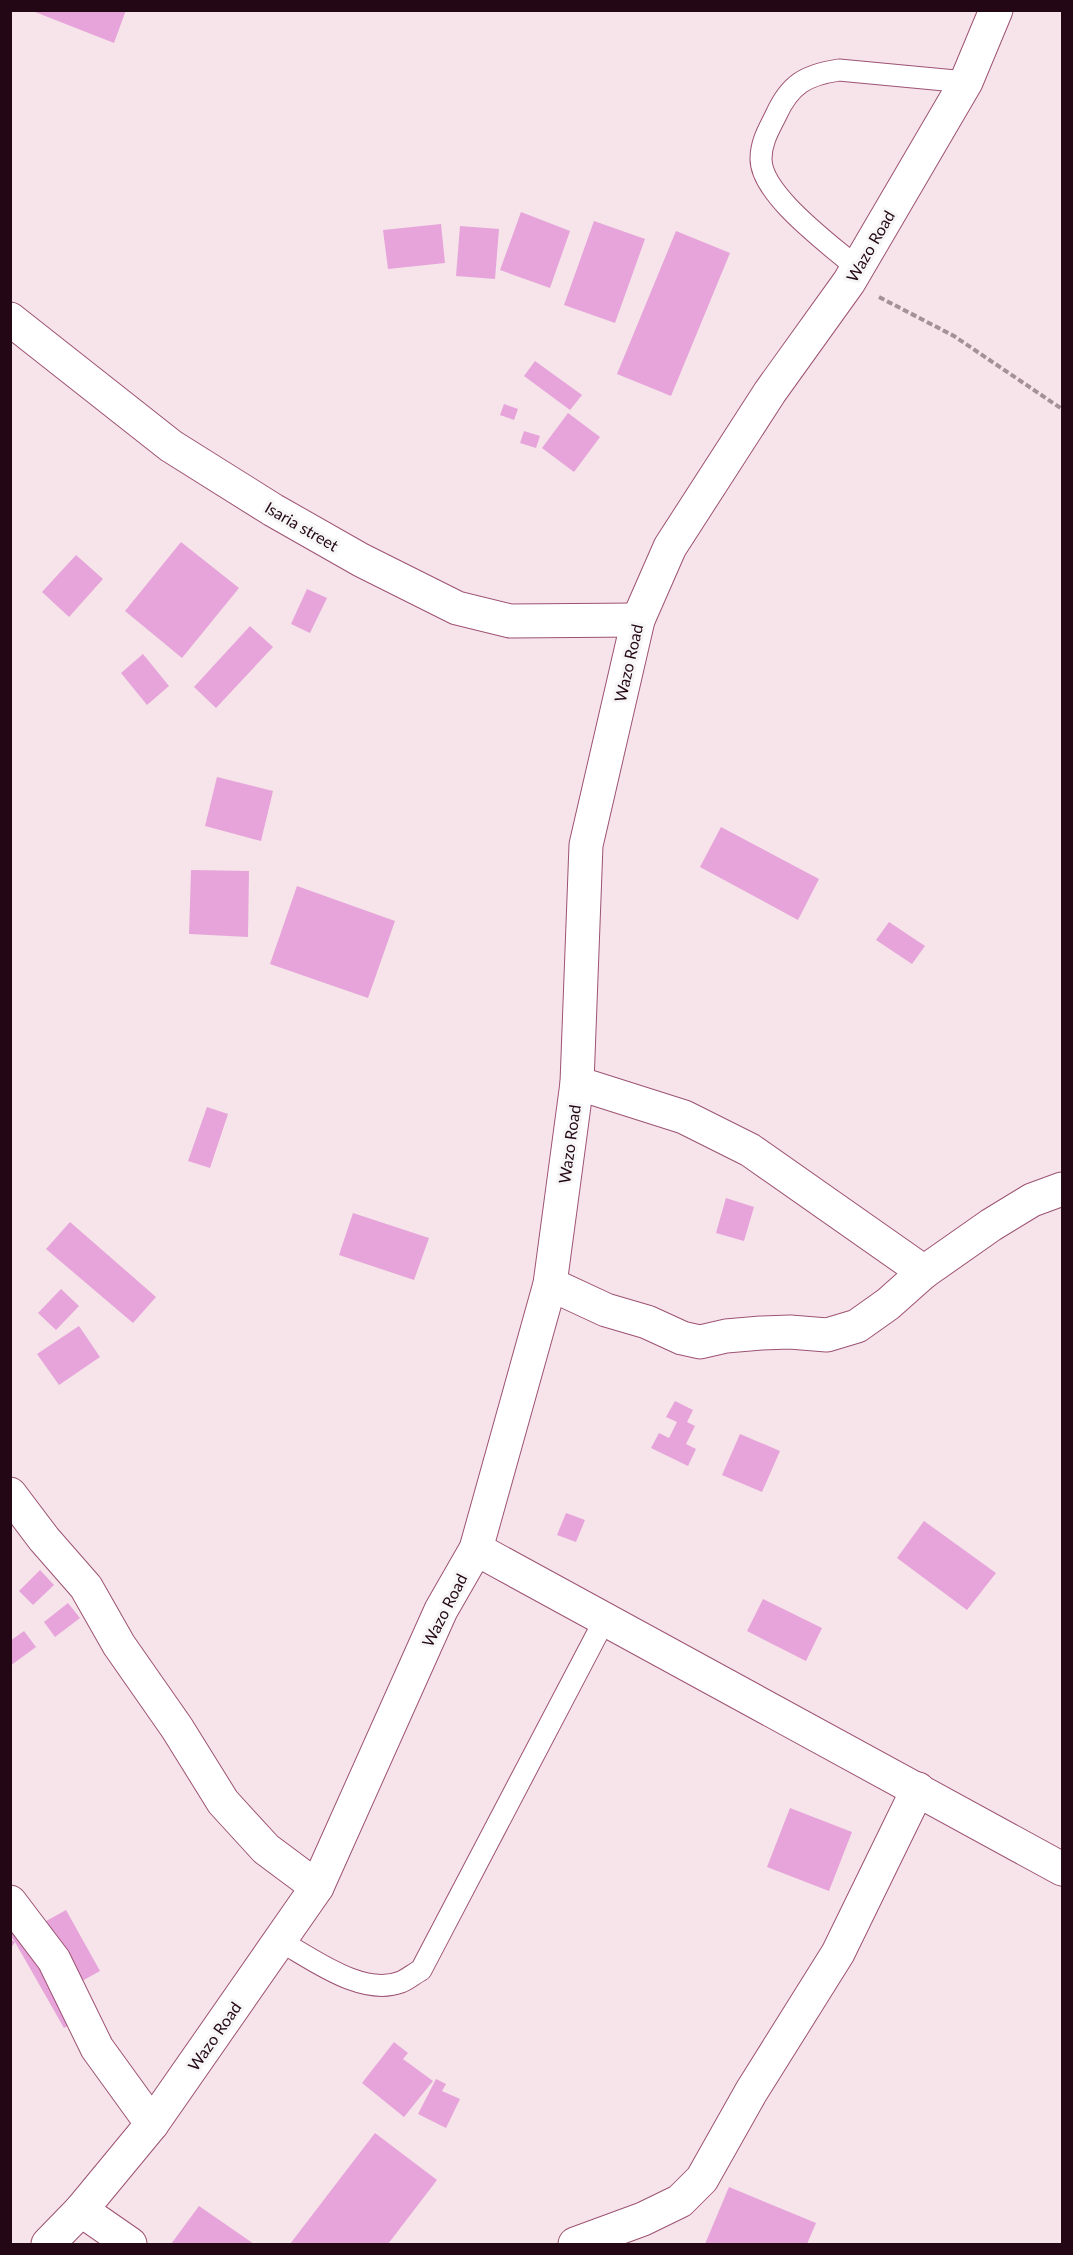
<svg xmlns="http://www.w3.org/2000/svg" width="1073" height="2255" viewBox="0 0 1073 2255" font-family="Lato,sans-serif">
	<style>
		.building { fill: #e6a4da }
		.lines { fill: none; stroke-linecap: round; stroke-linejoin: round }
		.lane-casing { stroke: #9d5273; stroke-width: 23 }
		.street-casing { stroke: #9d5273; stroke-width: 35 }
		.secondary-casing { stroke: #9d5273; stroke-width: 35 }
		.path { stroke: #a58f98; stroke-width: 4; stroke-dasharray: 6 3; stroke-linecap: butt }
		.lane { stroke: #fff; stroke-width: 21 }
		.street { stroke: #fff; stroke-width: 33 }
		.secondary { stroke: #fff; stroke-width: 33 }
		.labels { text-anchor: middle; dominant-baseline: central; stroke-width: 6; stroke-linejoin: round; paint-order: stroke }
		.street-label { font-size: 16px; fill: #240715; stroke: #f6f6f6 }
	</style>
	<rect width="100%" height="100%" fill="#f6e4ea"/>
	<!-- building -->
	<g class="building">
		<polygon points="30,10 126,10 114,43"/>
		<polygon points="521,212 570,231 550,288 500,270"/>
		<polygon points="594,221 645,239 615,323 564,305"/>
		<polygon points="441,224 445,263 388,269 383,230"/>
		<polygon points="460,226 499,229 495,279 456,276"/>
		<polygon points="676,231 730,253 671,396 617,374"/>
		<polygon points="535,361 582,395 570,410 524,376"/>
		<polygon points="504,404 518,409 514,420 500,415"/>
		<polygon points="568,413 600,437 574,472 542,448"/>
		<polygon points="524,431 540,436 536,448 520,443"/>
		<polygon points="181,542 239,588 182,658 125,611"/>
		<polygon points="76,555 103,579 69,617 42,592"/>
		<polygon points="307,589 327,598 310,633 291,624"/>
		<polygon points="250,626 273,647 216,708 194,687"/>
		<polygon points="143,654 169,686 147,705 121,673"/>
		<polygon points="217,777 273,791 261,841 205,826"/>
		<polygon points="721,827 819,879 798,920 700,867"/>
		<polygon points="191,870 249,871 248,937 189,934"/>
		<polygon points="297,886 395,921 368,998 270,964"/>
		<polygon points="889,922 925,946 912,964 876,940"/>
		<polygon points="207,1107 228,1114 210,1168 188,1161"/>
		<polygon points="726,1198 754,1207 744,1241 716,1233"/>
		<polygon points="353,1213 429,1238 414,1280 339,1255"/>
		<polygon points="70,1222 156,1297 133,1323 46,1249"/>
		<polygon points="61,1289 79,1306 56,1330 38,1313"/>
		<polygon points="79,1326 100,1357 59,1385 37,1354"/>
		<polygon points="675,1401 693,1410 687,1422 695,1426 686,1444 696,1449 688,1466 651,1448 659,1433 669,1438 677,1422 666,1417"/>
		<polygon points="740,1434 780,1451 762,1492 722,1475"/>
		<polygon points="566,1513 585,1520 576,1542 557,1535"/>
		<polygon points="924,1521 996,1573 967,1610 897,1558"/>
		<polygon points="40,1570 54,1585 33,1605 19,1591"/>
		<polygon points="763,1599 822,1628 806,1661 747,1631"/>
		<polygon points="68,1603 80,1618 55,1637 44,1622"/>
		<polygon points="24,1631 36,1647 10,1666 10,1641"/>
		<polygon points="790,1808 852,1832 829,1891 767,1867"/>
		<polygon points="66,1910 100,1971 73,1986 39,1925"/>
		<polygon points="10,1915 79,2020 64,2028 15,1942 10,1949 10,1939 15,1942 10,1935"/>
		<polygon points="394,2042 408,2053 403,2059 433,2081 404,2117 362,2083"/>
		<polygon points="436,2079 446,2084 442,2091 460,2099 446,2128 418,2114"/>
		<polygon points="375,2133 437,2180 388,2244 290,2244"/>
		<polygon points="729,2187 816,2223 807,2244 705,2244"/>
		<polygon points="199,2206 254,2244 171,2244"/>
	</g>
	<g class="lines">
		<!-- lane casing -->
		<g class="lane-casing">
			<g id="lane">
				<path d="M857,268C831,245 761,195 761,159C761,142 769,129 776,115C790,84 806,75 839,70L966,82"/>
				<path d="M280,1941C313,1959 362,1997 401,1982C408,1979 415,1973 421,1970L605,1619"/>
			</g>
		</g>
		<!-- street casing -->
		<g class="street-casing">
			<g id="street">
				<polyline points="10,319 171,446 273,510 361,560 457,608 510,621 638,620"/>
				<polyline points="577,1083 684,1117 750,1150 924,1272"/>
				<polyline points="550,1284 606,1310 647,1322 682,1338 700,1342 726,1336 761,1333 790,1332 827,1335 857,1326 888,1304 924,1272 991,1225 1032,1200 1062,1189"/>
				<polyline points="10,1494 44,1539 86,1587 119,1645 177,1728 223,1802 266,1849 317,1887"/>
				<polyline points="476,1549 1062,1869"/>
				<polyline points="10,1902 54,1960 97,2048 152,2124"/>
				<polyline points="81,2210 130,2244"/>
				<polyline points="575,2244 643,2219 680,2201 702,2179 751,2092 838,1953 918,1789"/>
			</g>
		</g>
		<!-- secondary casing -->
		<g class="secondary-casing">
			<polyline id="secondary" points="48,2244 81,2210 152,2124 317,1887 441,1610 476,1549 550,1284 577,1083 586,845 638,620 670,547 770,392 849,282 966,82 996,10"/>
		</g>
		<!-- path -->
		<polyline class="path" points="879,297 954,336 1062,409"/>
		<!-- lane -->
		<use href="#lane" class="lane"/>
		<!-- street -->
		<use href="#street" class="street"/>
		<!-- secondary -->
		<use href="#secondary" class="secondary"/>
	</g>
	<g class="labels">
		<!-- street labels -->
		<g class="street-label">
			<text transform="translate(870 246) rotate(-60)">Wazo Road</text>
			<text transform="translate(302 526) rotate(30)">Isaria street</text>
			<text transform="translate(628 663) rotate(-77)">Wazo Road</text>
			<text transform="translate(569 1144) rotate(-82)">Wazo Road</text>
			<text transform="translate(444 1610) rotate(-63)">Wazo Road</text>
			<text transform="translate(214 2036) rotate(-55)">Wazo Road</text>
		</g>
	</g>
	<!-- border -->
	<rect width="1073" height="2255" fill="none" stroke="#240715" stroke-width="24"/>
</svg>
